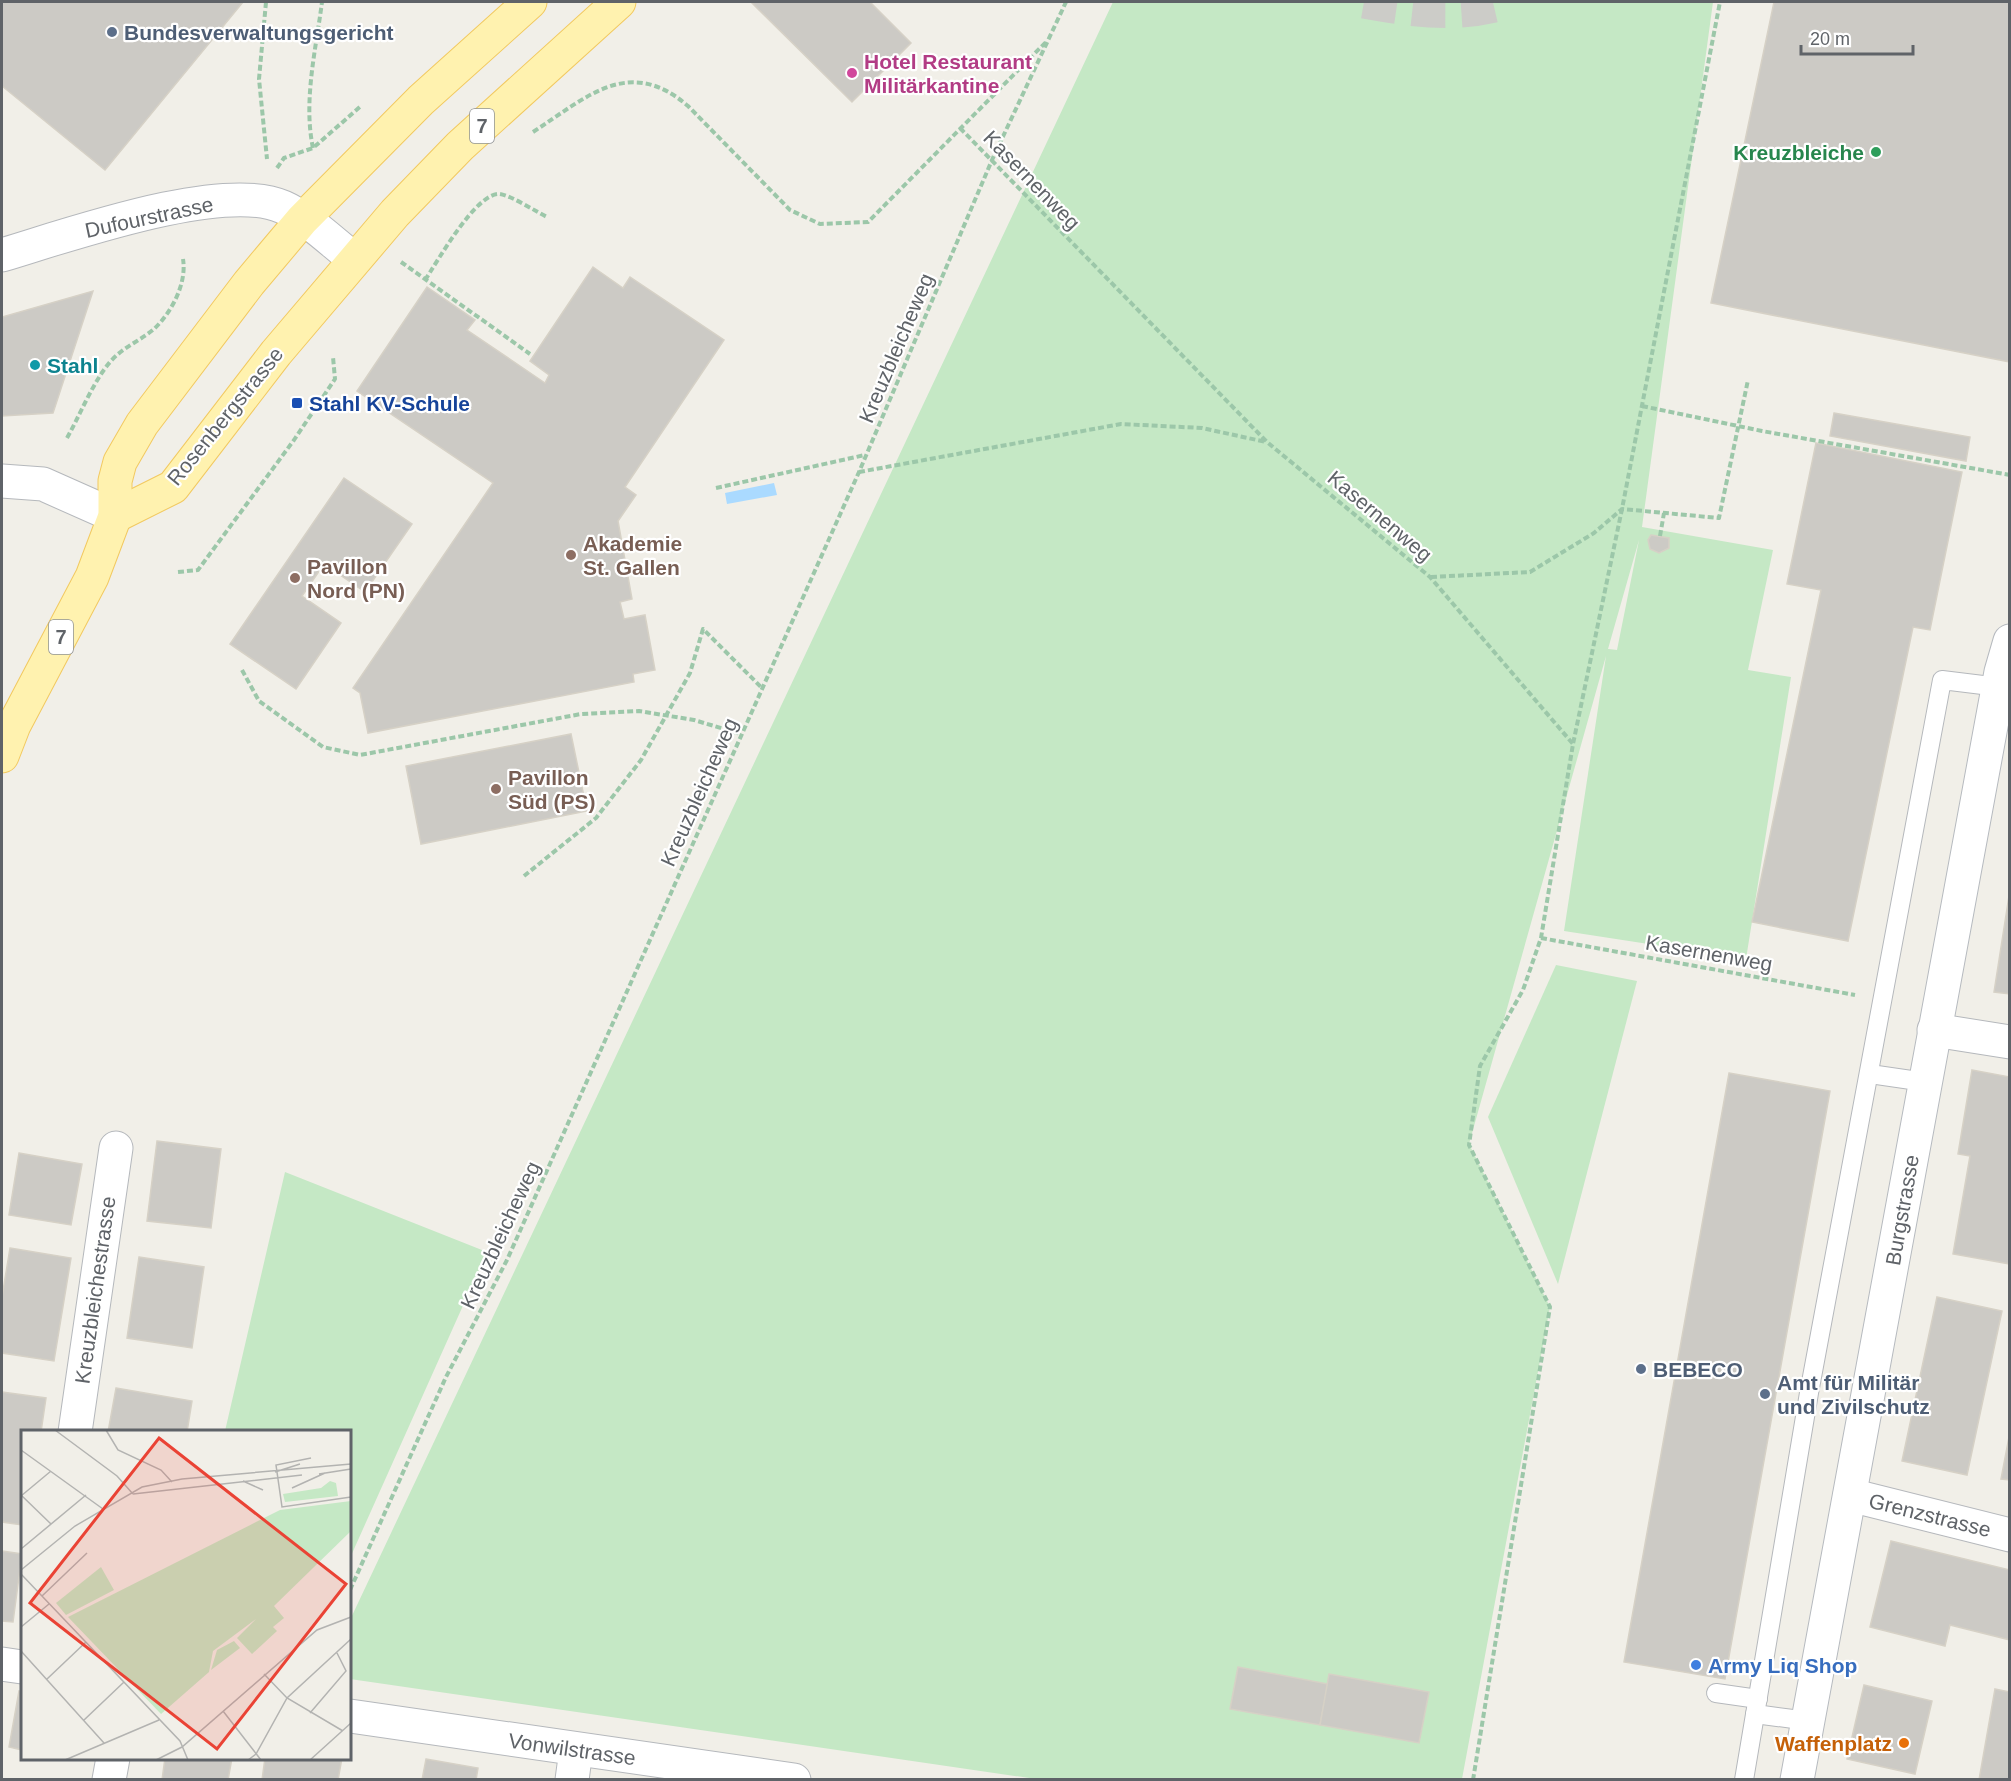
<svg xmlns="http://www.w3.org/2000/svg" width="2011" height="1781" viewBox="0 0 2011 1781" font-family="Helvetica,sans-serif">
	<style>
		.green { fill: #c5e8c5; fill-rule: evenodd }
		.water { fill: #aadaff }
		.building { fill: #cccac5; stroke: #d6d1c6; stroke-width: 1.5 }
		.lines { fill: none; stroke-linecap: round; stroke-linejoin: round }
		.motorway-tunnel { stroke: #ccccc8; stroke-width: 33; stroke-dasharray: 33 16; stroke-linecap: butt }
		.service-casing { stroke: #b5b8bc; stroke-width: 20 }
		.minor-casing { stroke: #b5b8bc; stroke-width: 35 }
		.tertiary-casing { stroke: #b5b8bc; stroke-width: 35 }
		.secondary-casing { stroke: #b6babf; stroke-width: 35 }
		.primary-casing { stroke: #f2c960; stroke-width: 35 }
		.path { stroke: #9cc7a9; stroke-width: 4; stroke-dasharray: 6 3; stroke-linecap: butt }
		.service { stroke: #fff; stroke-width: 18 }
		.minor { stroke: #fff; stroke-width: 33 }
		.tertiary { stroke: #fff; stroke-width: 33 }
		.secondary { stroke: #fff; stroke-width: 33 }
		.primary { stroke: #fff2af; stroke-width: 33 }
		.service-dot { fill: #5c6f8a; stroke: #fff; stroke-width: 2 }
		.hotel-dot { fill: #d1479c; stroke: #fff; stroke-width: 2 }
		.leisure-dot { fill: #2e9e5b; stroke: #fff; stroke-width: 2 }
		.culture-dot { fill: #0f9aa8; stroke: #fff; stroke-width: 2 }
		.transit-dot { fill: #1a4fb4; stroke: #fff; stroke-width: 2 }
		.education-dot { fill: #8d6e63; stroke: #fff; stroke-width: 2 }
		.shop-dot { fill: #3f7fe0; stroke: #fff; stroke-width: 2 }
		.food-dot { fill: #e8710a; stroke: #fff; stroke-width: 2 }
		.labels { text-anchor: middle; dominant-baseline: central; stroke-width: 4.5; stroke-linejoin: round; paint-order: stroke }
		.shield { fill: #fff; stroke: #8f9295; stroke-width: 1.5 }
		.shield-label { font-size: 20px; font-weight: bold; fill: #5f6368 }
		.service-label { font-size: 21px; font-weight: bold; fill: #4e5e75; stroke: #fff; text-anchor: start }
		.hotel-label { font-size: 21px; font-weight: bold; fill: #b23c85; stroke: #fff; text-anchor: start }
		.leisure-label { font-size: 21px; font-weight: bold; fill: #27864d; stroke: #fff; text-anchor: end }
		.street-label { font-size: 21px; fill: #5f6368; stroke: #fff }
		.culture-label { font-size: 21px; font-weight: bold; fill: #0d838f; stroke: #fff; text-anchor: start }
		.transit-label { font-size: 21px; font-weight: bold; fill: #164399; stroke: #fff; text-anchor: start }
		.education-label { font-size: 21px; font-weight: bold; fill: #785e54; stroke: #fff; text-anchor: start }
		.shop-label { font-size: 21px; font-weight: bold; fill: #366cbe; stroke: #fff; text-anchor: start }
		.food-label { font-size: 21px; font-weight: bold; fill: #c56008; stroke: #fff; text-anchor: end }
		.inset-road { fill: none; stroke: #b3b3b1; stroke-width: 1.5 }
		.view { fill: #ea4335; fill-opacity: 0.15; stroke: #ea4335; stroke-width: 3 }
		.inset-edge { fill: none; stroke: #5f6368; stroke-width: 3 }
	</style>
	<rect width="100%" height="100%" fill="#f1efe8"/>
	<!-- green -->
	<g class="green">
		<path d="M1113,2H1713L1642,527L1773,550L1748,670L1791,677L1746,959L1564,931L1606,656L1469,1144L1550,1307L1462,1779H1036L350,1679V1620ZM1639,540L1617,650L1609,649H1608Z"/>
		<polygon points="1556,965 1637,981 1558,1284 1488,1117"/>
		<polygon points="285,1172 487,1252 350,1558 350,1432 225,1431"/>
	</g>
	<!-- water -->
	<polygon class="water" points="774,483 777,495 727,504 725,493"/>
	<!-- building -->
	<g class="building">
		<polygon points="2,2 243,2 105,170 2,86"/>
		<polygon points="751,2 870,2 911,43 852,102"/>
		<polygon points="1774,2 2010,2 2010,362 1711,303"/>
		<polygon points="593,267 623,288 630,277 724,340 625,487 636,495 618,521 632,599 620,602 624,619 645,615 655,670 633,674 634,682 368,733 360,693 353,688 493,483 357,391 427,287 475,320 467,330 545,383 549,375 530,361"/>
		<polygon points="93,291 53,413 2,416 2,317"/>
		<polygon points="1834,413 1970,437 1966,461 1830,436"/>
		<polygon points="1816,443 1962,472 1930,630 1913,627 1848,941 1752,922 1821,590 1787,584"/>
		<polygon points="344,478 412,524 365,592 324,564 302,596 341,623 296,689 230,644"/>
		<polygon points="1651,535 1669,538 1669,548 1659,553 1650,549 1648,540"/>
		<polygon points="571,734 587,811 421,844 406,766"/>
		<polygon points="2009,896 2010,896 2010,994 1994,992"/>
		<polygon points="1972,1070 2010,1077 2010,1264 1953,1254 1970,1156 1958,1154"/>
		<polygon points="1729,1073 1830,1091 1725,1679 1624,1662"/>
		<polygon points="157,1141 221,1149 211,1228 147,1221"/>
		<polygon points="19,1153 82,1164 71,1225 9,1215"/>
		<polygon points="10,1248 71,1258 54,1361 2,1353 2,1297"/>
		<polygon points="139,1257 204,1267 192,1348 127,1338"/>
		<polygon points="1937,1297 2002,1311 1967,1475 1902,1461"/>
		<polygon points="116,1388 192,1401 187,1432 108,1432"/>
		<polygon points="2,1392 46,1398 41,1432 22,1432 22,1525 2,1522"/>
		<polygon points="2009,1437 2010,1437 2010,1480 2001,1479"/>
		<polygon points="1891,1541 2010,1570 2010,1640 1950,1625 1945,1646 1870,1627"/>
		<polygon points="2,1551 22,1554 13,1622 2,1621"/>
		<polygon points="1238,1667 1328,1684 1320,1725 1230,1709"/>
		<polygon points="1329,1674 1429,1692 1419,1743 1320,1725"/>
		<polygon points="1864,1685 1932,1701 1915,1774 1847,1759"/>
		<polygon points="1995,1689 2010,1692 2010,1780 1979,1780"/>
		<polygon points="19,1691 22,1692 22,1750 9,1747"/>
		<polygon points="165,1758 232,1758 228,1780 162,1780"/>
		<polygon points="265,1758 342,1758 338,1780 262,1780"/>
		<polygon points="426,1759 478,1768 476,1780 422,1780"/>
	</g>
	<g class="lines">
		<!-- motorway-tunnel -->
		<path class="motorway-tunnel" d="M1364,2C1414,11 1459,18 1509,2"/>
		<!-- service casing -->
		<g class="service-casing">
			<g id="service">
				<polyline points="1870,1074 1925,1082"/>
				<polyline points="1716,1693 1758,1699"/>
				<polyline points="1755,1714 1808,1721"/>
				<polyline points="1744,1780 1809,1393 1942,680 1999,687"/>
			</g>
		</g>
		<!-- minor casing -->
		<g class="minor-casing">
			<g id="minor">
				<path d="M2,255C66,236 223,180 283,207C308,218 332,242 354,259"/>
				<polyline points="1934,1030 2010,1042"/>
				<polyline points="75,1432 116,1148"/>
				<polyline points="1850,1495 2010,1535"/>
				<polyline points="2,1664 22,1667"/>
				<polyline points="350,1716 794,1780"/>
				<polyline points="109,1780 113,1758"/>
				<polyline points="572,1780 576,1750"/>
			</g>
		</g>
		<!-- tertiary casing -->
		<g class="tertiary-casing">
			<polyline id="tertiary" points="2,481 43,484 115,516"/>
		</g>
		<!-- secondary casing -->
		<g class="secondary-casing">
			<polyline id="secondary" points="1797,1780 2001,672 2010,641"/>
		</g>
		<!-- primary casing -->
		<g class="primary-casing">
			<g id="primary">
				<polyline points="115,516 173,487 276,353 395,213 460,146 619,2"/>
				<polyline points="2,756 14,725 92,577 115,516 115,481 120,462 142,424 249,283 302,220 421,100 530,2"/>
			</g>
		</g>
		<!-- path -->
		<g class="path">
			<polyline points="266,2 259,79 267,159"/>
			<polyline points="960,128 1267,442 1430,577 1573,744"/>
			<path d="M533,132C587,97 629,55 688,106L790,210L820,224L868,222L1046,42"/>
			<path d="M313,148C303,101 316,49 322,2"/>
			<polyline points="277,168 284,158 313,148 361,106"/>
			<polyline points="401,262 530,354"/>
			<path d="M425,280C438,261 476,192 500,194C512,196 535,211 547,217"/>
			<polyline points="1642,406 1762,431 2010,475"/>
			<path d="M67,438C80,415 93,382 110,362C123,347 140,341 154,329C172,312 187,283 183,259"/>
			<polyline points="859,472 1121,424 1202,428 1266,442"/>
			<polyline points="716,488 865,455"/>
			<polyline points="1660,536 1664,513"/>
			<polyline points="178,572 198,570 294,440 335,379 333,357"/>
			<polyline points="1431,577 1530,572 1594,533 1622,509 1719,518 1748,380"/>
			<polyline points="242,670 259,701 323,747 360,755 581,714 639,711 694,720 741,734"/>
			<polyline points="524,876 596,818 641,760 690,673 703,629 762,688"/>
			<polyline points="1541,938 1855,995"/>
			<polyline points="350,1590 446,1377 507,1260 859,472 992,160 1066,2"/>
			<polyline points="1473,1780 1550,1307 1469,1145 1480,1066 1523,990 1541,938 1573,744 1622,509 1720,2"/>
		</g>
		<!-- service -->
		<use href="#service" class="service"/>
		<!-- minor -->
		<use href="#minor" class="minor"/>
		<!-- tertiary -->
		<use href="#tertiary" class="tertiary"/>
		<!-- secondary -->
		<use href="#secondary" class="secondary"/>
		<!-- primary -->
		<use href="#primary" class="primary"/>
	</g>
	<!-- markers -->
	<g class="service-dot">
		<circle cx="112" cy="32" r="6"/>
		<circle cx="1641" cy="1369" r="6"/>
		<circle cx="1765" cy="1394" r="6"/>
	</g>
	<circle class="hotel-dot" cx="852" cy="73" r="6"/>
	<circle class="leisure-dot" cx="1876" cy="152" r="6"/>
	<circle class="culture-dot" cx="35" cy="365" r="6"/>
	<rect class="transit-dot" x="291" y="397" width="12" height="12" rx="3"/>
	<g class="education-dot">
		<circle cx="571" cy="555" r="6"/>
		<circle cx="295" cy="578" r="6"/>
		<circle cx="496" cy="789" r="6"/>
	</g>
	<circle class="shop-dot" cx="1696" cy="1665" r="6"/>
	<circle class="food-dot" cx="1904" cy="1743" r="6"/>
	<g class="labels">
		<!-- shield labels -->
		<g class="shield">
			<rect x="470" y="109" width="24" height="34" rx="4.5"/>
			<rect x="49" y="620" width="24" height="34" rx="4.5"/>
		</g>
		<g class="shield-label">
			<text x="482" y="126">7</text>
			<text x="61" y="637">7</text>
		</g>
		<!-- service labels -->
		<g class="service-label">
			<text x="124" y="32">Bundesverwaltungsgericht</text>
			<text x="1653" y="1369">BEBECO</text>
			<text x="1777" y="1382">Amt für Militär<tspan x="1777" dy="24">und Zivilschutz</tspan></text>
		</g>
		<!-- hotel labels -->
		<g class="hotel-label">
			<text x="864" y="61">Hotel Restaurant<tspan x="864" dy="24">Militärkantine</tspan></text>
		</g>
		<!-- leisure labels -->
		<g class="leisure-label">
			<text x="1864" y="152">Kreuzbleiche</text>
		</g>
		<!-- street labels -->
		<g class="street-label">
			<text transform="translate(1032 180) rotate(46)">Kasernenweg</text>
			<text transform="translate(149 217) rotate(-12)">Dufourstrasse</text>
			<text transform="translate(896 348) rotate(-67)">Kreuzbleicheweg</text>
			<text transform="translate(225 416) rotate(-51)">Rosenbergstrasse</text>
			<text transform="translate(1380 516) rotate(40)">Kasernenweg</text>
			<text transform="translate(699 792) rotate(-66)">Kreuzbleicheweg</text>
			<text transform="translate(1709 953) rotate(10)">Kasernenweg</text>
			<text transform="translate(1902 1210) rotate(-80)">Burgstrasse</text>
			<text transform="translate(500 1235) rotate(-65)">Kreuzbleicheweg</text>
			<text transform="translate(95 1290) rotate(-82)">Kreuzbleichestrasse</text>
			<text transform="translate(1930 1515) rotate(14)">Grenzstrasse</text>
			<text transform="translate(572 1749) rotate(8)">Vonwilstrasse</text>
		</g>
		<!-- culture labels -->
		<g class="culture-label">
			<text x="47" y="365">Stahl</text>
		</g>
		<!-- transit labels -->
		<g class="transit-label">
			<text x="309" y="403">Stahl KV-Schule</text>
		</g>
		<!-- education labels -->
		<g class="education-label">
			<text x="583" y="543">Akademie<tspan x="583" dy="24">St. Gallen</tspan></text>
			<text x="307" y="566">Pavillon<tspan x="307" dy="24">Nord (PN)</tspan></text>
			<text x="508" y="777">Pavillon<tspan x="508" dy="24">Süd (PS)</tspan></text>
		</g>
		<!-- shop labels -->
		<g class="shop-label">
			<text x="1708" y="1665">Army Liq Shop</text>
		</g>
		<!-- food labels -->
		<g class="food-label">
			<text x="1892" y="1743">Waffenplatz</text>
		</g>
	</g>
	<!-- overview -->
	<g transform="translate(21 1430)">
		<rect width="330" height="330" fill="#f1efe8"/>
		<path d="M309,51L315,53L317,66L264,72L262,64L300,58ZM330,71V101L253,176L263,188L252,197L256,201L231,224L216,208L235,189L192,221L188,242L140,284L47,187L259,80ZM80,137L93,160L45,185L35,173ZM213,211L219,218L190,240L196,220Z" fill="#c5e8c5"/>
		<path class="inset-road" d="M34,0L96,46L112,64M85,0L97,20L140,40L151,52M0,20L82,79M290,28L255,35L261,77L330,67M254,42L279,34M298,44L330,39M222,51L242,60M271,58L304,43M112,64L281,45M0,65L30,94M0,66L30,41M0,119L65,65M0,140L54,96L121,57L161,49L330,34M0,144L159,311L167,330M21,166L66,123M0,197L28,174M0,221L83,313M243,244L266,268L322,301M26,249L65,212M202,281L240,330M289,283L325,241L316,223M63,290L103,252M44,330L138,290M135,330L161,317L296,200L330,187M227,330L235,324L266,268L330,209M289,330L330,293"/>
		<path class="view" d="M138,8L325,154L196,319L9,173Z"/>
		<rect width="330" height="330" class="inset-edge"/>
	</g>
	<!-- border -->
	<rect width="2011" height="1781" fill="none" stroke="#5f6368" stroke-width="6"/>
	<!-- scale -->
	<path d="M1801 45v9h112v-9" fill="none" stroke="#5f6368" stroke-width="3"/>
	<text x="1810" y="45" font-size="18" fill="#5f6368" stroke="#ffffff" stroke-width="4.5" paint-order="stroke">20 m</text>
</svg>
